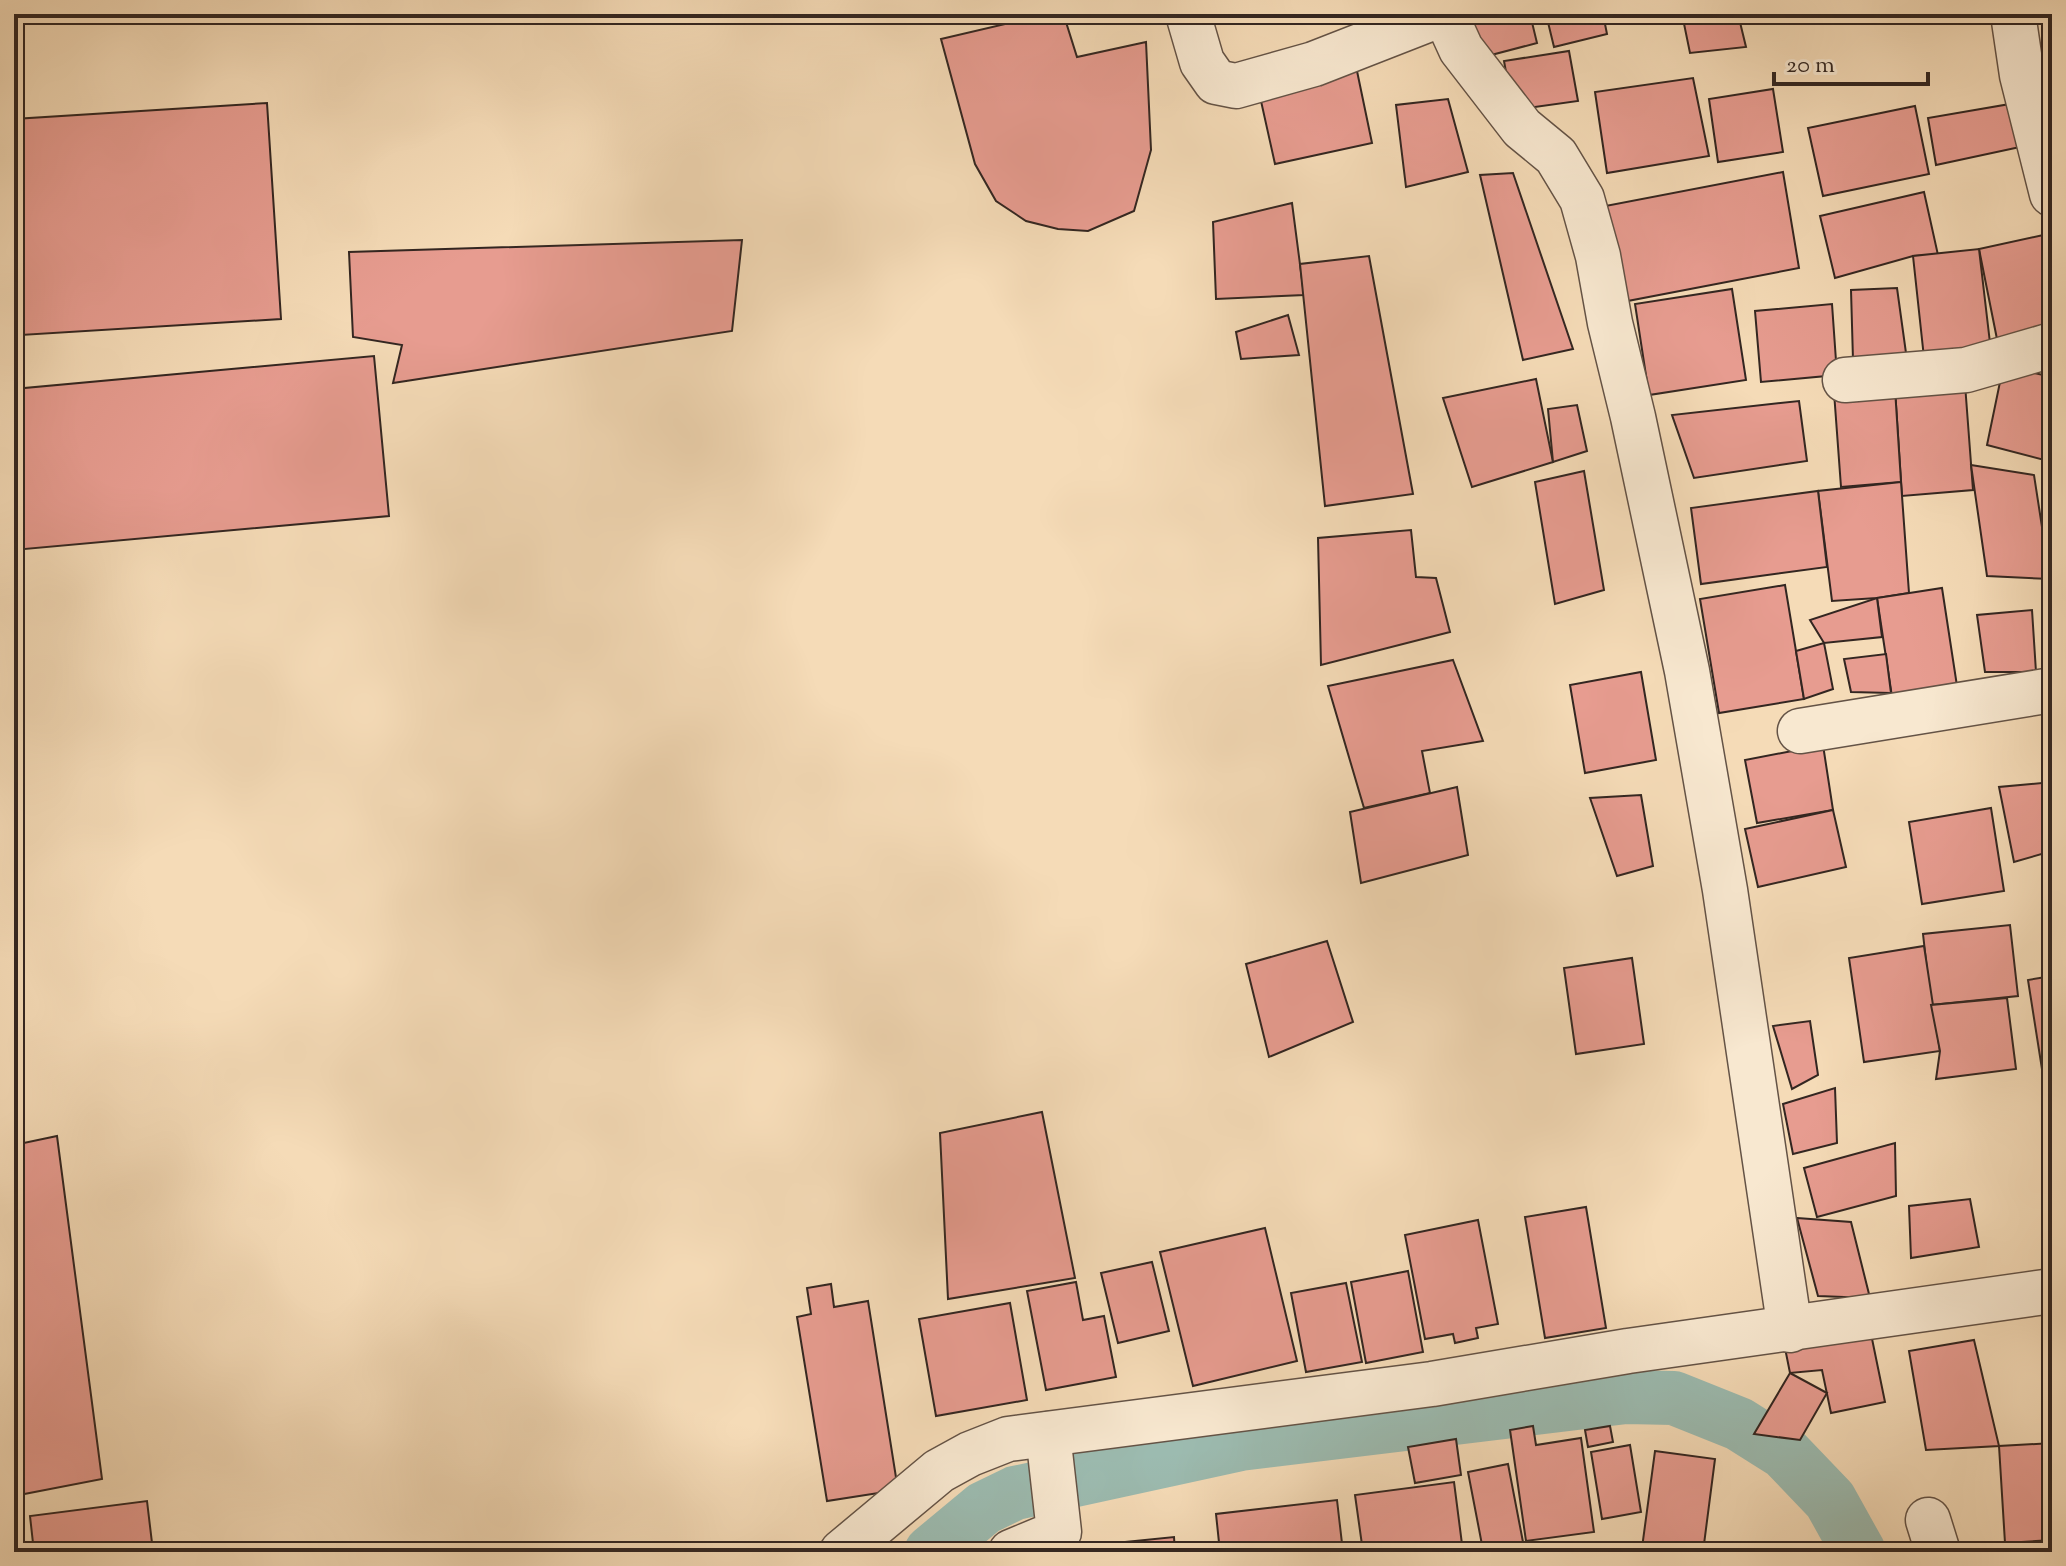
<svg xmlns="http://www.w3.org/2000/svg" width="2066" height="1566" viewBox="0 0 2066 1566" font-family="'Sorts Mill Goudy',serif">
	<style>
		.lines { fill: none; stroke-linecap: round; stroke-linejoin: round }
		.canal { stroke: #9cbbb0; stroke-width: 54 }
		.building { fill: #e79c90; stroke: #332621; stroke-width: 2 }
		.minor-casing { stroke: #645346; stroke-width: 47 }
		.minor { stroke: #f8e8d0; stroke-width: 44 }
	</style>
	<rect width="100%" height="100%" fill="#f5dbb7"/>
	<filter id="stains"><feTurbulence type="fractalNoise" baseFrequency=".0025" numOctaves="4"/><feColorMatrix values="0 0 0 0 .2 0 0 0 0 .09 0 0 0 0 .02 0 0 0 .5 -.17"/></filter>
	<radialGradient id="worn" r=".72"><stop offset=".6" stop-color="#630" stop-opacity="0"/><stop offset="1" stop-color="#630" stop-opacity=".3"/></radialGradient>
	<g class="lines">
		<!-- canal -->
		<polyline class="canal" points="931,1552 984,1508 1015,1493 1240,1444 1626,1397 1674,1398 1739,1424 1785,1453 1830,1500 1859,1552"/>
	</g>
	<!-- building -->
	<g class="building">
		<polygon points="1048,14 1066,14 1066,22 1077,57 1146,42 1151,150 1134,211 1088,231 1058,229 1026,221 996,201 975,164 941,39"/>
		<polygon points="1065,14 1129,14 1066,22"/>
		<polygon points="1464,14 1530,14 1537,43 1476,59"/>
		<polygon points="1546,14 1603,14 1607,34 1554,47"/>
		<polygon points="1682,14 1738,14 1746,47 1690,53"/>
		<polygon points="1569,51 1578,101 1513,110 1504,61"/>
		<polygon points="1357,71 1372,143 1275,164 1259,92"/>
		<polygon points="1693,78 1709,156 1607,173 1595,92"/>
		<polygon points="1773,89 1783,152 1718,162 1709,99"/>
		<polygon points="1448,99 1468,172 1406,187 1396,105"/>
		<polygon points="267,103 281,319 21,335 18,287 14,287 14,119"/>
		<polygon points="2010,104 2020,147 1936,165 1928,118"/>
		<polygon points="1915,106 1929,174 1823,196 1808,128"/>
		<polygon points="1783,172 1799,268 1612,304 1595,208"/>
		<polygon points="1513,173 1573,349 1523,360 1480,175"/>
		<polygon points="1924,192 1938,255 1913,256 1835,278 1820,216"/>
		<polygon points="1292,203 1304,295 1216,299 1213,222"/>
		<polygon points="2048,234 2052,258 2052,336 1998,344 1979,249"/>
		<polygon points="742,240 732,331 393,383 402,345 353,337 349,252"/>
		<polygon points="1979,249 1992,360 1925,367 1913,256"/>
		<polygon points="1369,256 1413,494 1325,506 1300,264"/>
		<polygon points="1897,288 1906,353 1853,360 1851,290"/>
		<polygon points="1732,289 1746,380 1649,395 1635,304"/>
		<polygon points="1832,304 1837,375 1761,382 1755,311"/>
		<polygon points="1288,315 1299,355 1241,359 1236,332"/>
		<polygon points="374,356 389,516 14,550 14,389"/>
		<polygon points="2007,367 2052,377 2052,462 1987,445 2000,382"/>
		<polygon points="1536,379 1553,462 1472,487 1443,398"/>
		<polygon points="1965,384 1973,490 1902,496 1895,389"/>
		<polygon points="1895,389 1901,482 1841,487 1834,392"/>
		<polygon points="1799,401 1807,461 1694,478 1672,415"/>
		<polygon points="1577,405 1587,451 1553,462 1548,409"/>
		<polygon points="1971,465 2034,475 2050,579 1987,576"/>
		<polygon points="1584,471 1604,590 1555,604 1535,482"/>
		<polygon points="1901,482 1909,593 1877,598 1832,601 1818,491"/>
		<polygon points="1818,491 1827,567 1701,584 1691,508"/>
		<polygon points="1411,530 1416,577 1436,578 1450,632 1321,665 1318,538"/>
		<polygon points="1785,585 1804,699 1719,713 1700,599"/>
		<polygon points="1942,588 1959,699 1894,710 1877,598"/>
		<polygon points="1877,598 1882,637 1824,643 1810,620"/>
		<polygon points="2032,610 2036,672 1985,672 1977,615"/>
		<polygon points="1824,643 1833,689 1804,699 1796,651"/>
		<polygon points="1886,654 1891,693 1851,692 1844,659"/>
		<polygon points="1453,660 1483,741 1422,751 1430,793 1364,808 1328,686"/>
		<polygon points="1641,672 1656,760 1585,773 1570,685"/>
		<polygon points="1823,745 1833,810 1757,823 1745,760"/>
		<polygon points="2052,782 2052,851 2014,862 1999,787"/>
		<polygon points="1457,787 1468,855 1361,883 1350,812"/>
		<polygon points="1641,795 1653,866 1617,876 1590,798"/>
		<polygon points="1991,808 2004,891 1922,904 1909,822"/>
		<polygon points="1833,810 1846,867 1758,887 1745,829"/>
		<polygon points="2010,925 2018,996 1931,1005 1923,934"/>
		<polygon points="1327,941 1353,1022 1269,1057 1246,964"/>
		<polygon points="1924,946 1940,1051 1864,1062 1849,958"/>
		<polygon points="1632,958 1644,1044 1576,1054 1564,968"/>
		<polygon points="2052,976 2052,1101 2047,1101 2028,980"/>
		<polygon points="2007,998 2016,1069 1936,1079 1940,1051 1931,1005"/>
		<polygon points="1810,1021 1818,1075 1792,1089 1773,1026"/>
		<polygon points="1835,1088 1837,1143 1793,1154 1783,1104"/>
		<polygon points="1042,1112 1075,1278 948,1299 940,1133"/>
		<polygon points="57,1136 102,1479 14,1496 14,1145"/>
		<polygon points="1895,1143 1896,1196 1817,1217 1804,1168"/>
		<polygon points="1970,1199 1979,1247 1911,1258 1909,1206"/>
		<polygon points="1586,1207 1606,1328 1545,1338 1525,1217"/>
		<polygon points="1797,1218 1851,1222 1870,1298 1818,1296"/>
		<polygon points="1478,1220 1498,1324 1476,1328 1478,1338 1455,1343 1453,1334 1425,1339 1405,1235"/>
		<polygon points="1265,1228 1297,1361 1193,1386 1160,1252"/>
		<polygon points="1152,1262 1169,1331 1118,1343 1101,1273"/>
		<polygon points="1408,1271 1423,1352 1366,1363 1351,1282"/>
		<polygon points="1076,1282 1083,1320 1104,1316 1116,1377 1046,1390 1027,1291"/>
		<polygon points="1346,1283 1362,1362 1306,1372 1291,1293"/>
		<polygon points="831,1284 834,1307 868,1301 898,1490 827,1501 797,1317 811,1314 807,1288"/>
		<polygon points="1010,1303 1027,1400 936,1416 919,1319"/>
		<polygon points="1870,1329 1885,1402 1831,1413 1822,1370 1790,1373 1785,1348"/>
		<polygon points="1974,1340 1999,1446 1926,1450 1909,1351"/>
		<polygon points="1790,1373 1827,1393 1800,1440 1754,1434"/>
		<polygon points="1533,1426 1536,1445 1581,1438 1594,1532 1526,1541 1510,1430"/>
		<polygon points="1610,1426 1613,1442 1588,1447 1585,1430"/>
		<polygon points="1456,1439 1461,1475 1415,1483 1408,1447"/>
		<polygon points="2052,1443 2052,1540 2005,1543 1999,1446"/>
		<polygon points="1630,1445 1641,1512 1602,1519 1591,1452"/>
		<polygon points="1655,1451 1715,1459 1703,1552 1599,1552 1600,1543 1642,1548"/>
		<polygon points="1508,1464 1523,1542 1483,1550 1468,1472"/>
		<polygon points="1454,1482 1463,1552 1363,1552 1355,1495"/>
		<polygon points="1337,1500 1343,1552 1220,1552 1216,1514"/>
		<polygon points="147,1501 152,1543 84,1552 34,1552 30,1516"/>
		<polygon points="1174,1537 1175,1552 1107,1552 1106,1544"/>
		<polygon points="1526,1547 1527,1552 1501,1552"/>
	</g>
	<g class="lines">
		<!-- minor casing -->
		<g class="minor-casing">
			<g id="minor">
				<polyline points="1188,14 1202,62 1216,82 1236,86 1314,64 1442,14"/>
				<polyline points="1445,14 1461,49 1522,128 1556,156 1582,199 1598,256 1610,323 1633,417 1687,671 1725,890 1790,1330"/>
				<polyline points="2013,14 2022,75 2052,194"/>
				<polyline points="1845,380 1966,370 2052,345"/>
				<polyline points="1800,731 2052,690"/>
				<polyline points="1928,1520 1938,1552"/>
				<polyline points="842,1552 939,1471 970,1454 1008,1439 1432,1384 1628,1351 2052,1291"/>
				<polyline points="1011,1552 1059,1532 1048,1434"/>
			</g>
		</g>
		<!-- minor -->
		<use href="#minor" class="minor"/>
	</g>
	<!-- margin -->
	<rect width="2066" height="1566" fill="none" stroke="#f5dbb7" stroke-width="48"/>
	<rect x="16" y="16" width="2034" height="1534" fill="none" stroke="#332621" stroke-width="4"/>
	<rect x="24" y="24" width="2018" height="1518" fill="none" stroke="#332621" stroke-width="2"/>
	<!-- scale -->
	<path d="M1774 72v12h154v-12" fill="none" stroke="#332621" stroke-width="4"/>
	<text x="1786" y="72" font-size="24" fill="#332621" stroke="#f8e8d0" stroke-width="6" paint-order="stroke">20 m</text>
	<rect width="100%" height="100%" filter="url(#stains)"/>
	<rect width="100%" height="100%" fill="url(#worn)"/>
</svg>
